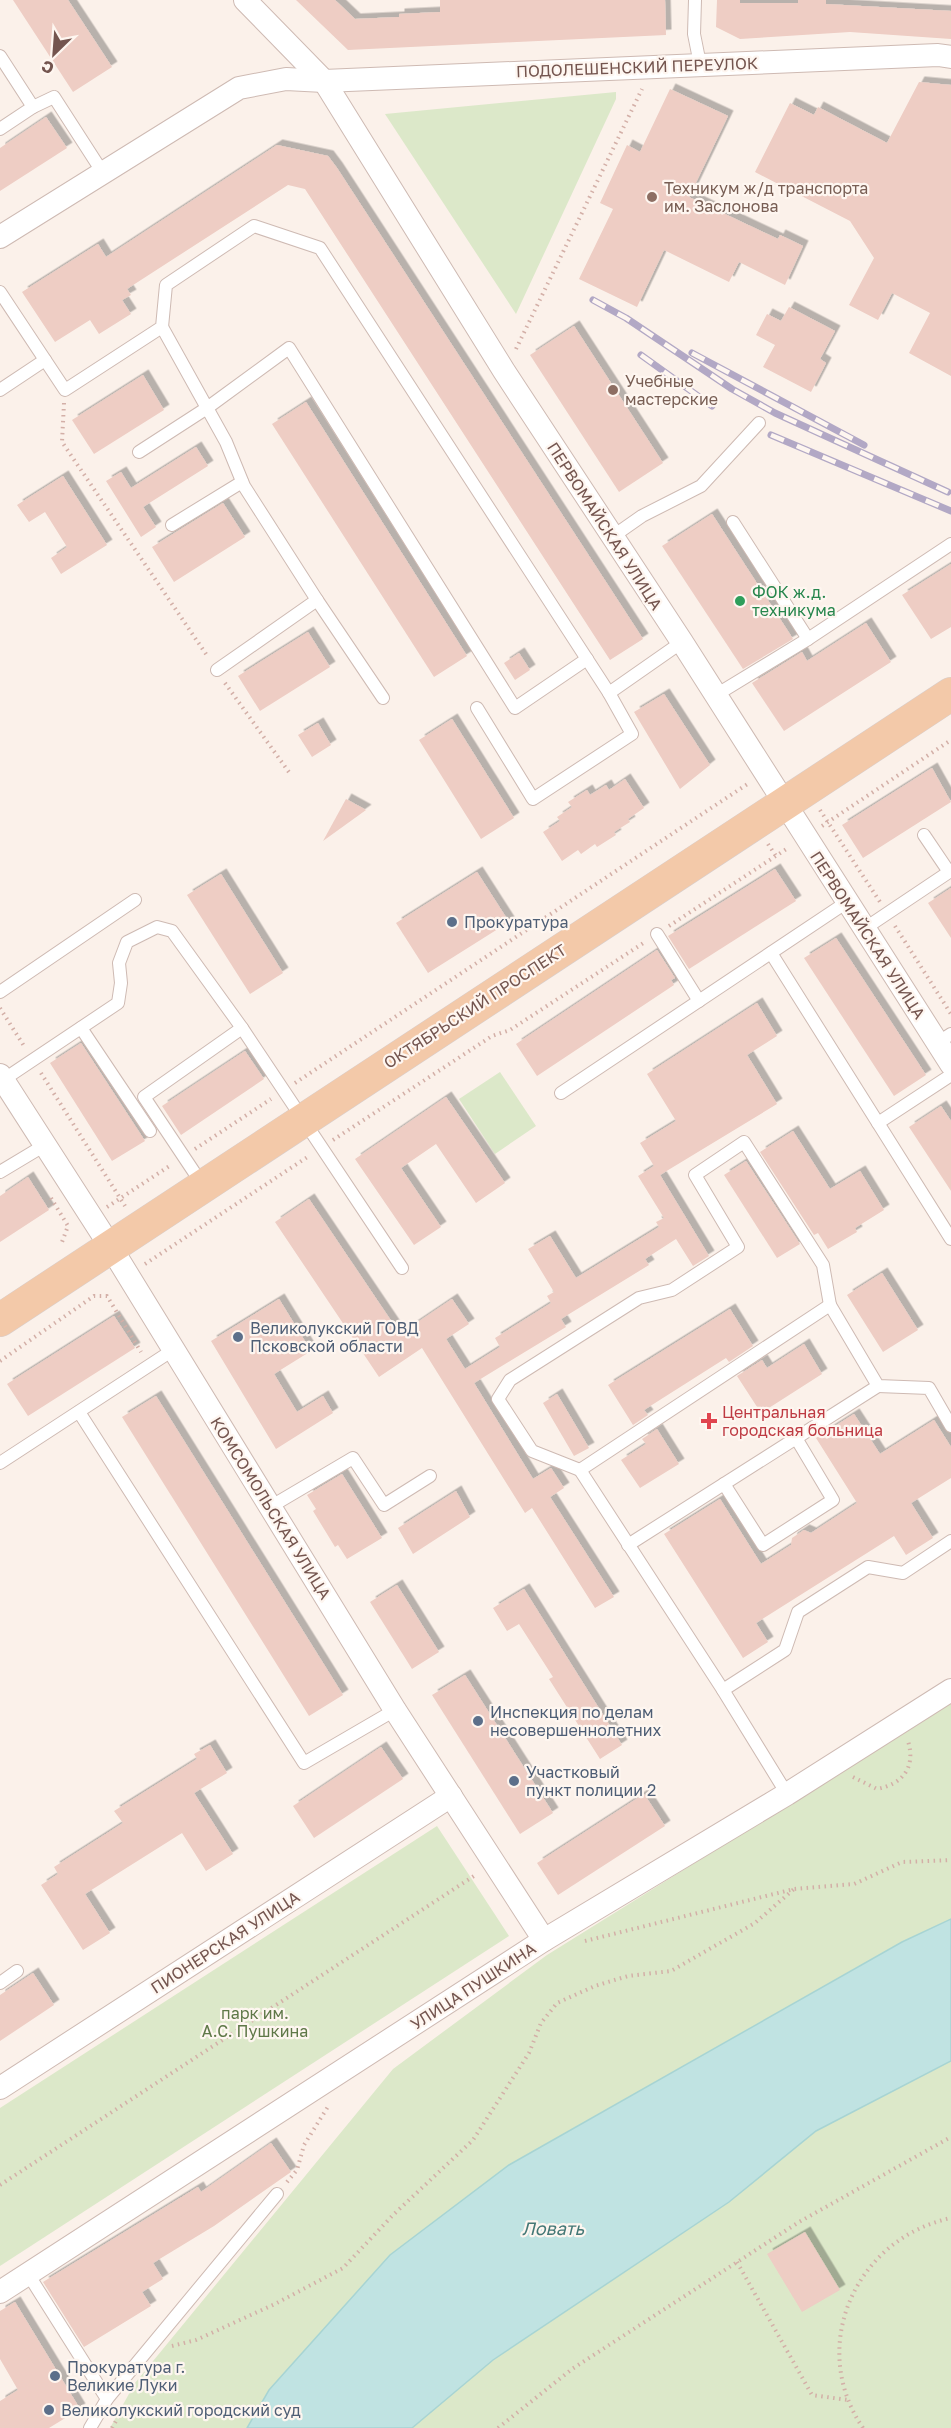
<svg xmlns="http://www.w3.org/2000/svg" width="951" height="2428" viewBox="0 0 951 2428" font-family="'Golos Text',sans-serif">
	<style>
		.green { fill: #dce8c9 }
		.water { fill: #c0e3e2; stroke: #a7d4d3; stroke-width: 1.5 }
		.building { fill: #eecdc4; filter: url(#shadow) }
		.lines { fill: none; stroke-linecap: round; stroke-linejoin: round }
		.service-casing { stroke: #cebab3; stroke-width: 14 }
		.minor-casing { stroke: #cebab3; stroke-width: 24 }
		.primary-casing { stroke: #d8cfce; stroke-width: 34 }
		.path { stroke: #d3afa7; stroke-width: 4; stroke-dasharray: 1.5 4.5; stroke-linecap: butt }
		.service { stroke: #fff; stroke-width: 12 }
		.minor { stroke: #fff; stroke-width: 22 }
		.primary { stroke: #f3c9a9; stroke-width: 33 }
		.rail-casing { stroke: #b2a8c5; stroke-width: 7 }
		.rail { stroke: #fef6f0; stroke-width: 4.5; stroke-dasharray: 14; stroke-linecap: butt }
		.education-dot { fill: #8d6e63; stroke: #fef6f0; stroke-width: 2 }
		.leisure-dot { fill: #2e9e5b; stroke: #fef6f0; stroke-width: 2 }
		.service-dot { fill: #5c6f8a; stroke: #fef6f0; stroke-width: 2 }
		.health-dot { fill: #e0444e; stroke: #fef6f0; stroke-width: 2 }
		.labels { text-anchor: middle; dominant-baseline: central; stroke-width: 4.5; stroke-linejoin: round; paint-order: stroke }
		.street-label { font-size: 16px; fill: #74554f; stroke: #fef6f0 }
		.education-label { font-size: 16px; fill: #785e54; stroke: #fef6f0; text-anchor: start }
		.leisure-label { font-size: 16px; fill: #27864d; stroke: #fef6f0; text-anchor: start }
		.service-label { font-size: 16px; fill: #4e5e75; stroke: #fef6f0; text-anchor: start }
		.health-label { font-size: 16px; fill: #be3a42; stroke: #fef6f0; text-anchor: start }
		.park-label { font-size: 16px; fill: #5f7848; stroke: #fef6f0 }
		.water-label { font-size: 18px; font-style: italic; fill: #447876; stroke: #fef6f0 }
	</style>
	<defs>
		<filter id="shadow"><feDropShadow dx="5.5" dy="-5.5" stdDeviation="0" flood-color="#0004"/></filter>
	</defs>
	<rect width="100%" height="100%" fill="#fbf1ea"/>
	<!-- green -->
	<g class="green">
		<polygon points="616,92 616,99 516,314 385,114"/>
		<polygon points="500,1072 536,1126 495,1154 459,1099"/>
		<polygon points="951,1703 951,1919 902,1942 509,2165 269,2390 247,2428 110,2428 135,2383 393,2069 547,1955"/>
		<polygon points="437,1826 509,1936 0,2266 0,2108"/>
		<polygon points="951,2061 951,2428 412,2428 493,2360 729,2202 816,2131"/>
	</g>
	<!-- water -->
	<polygon class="water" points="951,1919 951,2061 816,2131 729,2202 493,2360 412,2428 247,2428 269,2390 390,2255 509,2165 902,1942"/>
	<!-- building -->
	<g class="building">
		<polygon points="13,0 68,0 112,67 73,92"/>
		<polygon points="296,0 335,0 355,19 399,17 399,14 440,12 440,0 665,0 666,35 348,50"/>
		<polygon points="717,0 740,0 740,3 798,3 798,0 826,0 826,4 951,11 951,39 850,32 740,39 716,27"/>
		<polygon points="919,82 951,85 951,376 909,353 930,313 892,293 878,320 849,305 874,258 850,221 755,172 790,103 814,115 818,107 887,143"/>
		<polygon points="670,89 728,116 689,197 778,239 780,235 803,246 785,285 739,262 729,282 664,250 637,307 579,279 613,209 600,203 627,145 640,152"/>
		<polygon points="46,117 67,148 0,191 0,148"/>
		<polygon points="277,145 328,156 337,168 643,639 610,660 305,189 288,185 127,289 131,295 122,300 131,314 99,334 90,320 55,342 22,292 98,244 106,257"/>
		<polygon points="789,307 835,331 820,359 826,363 811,392 763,367 775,345 756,335 767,314 781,321"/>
		<polygon points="574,326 663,463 619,492 530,355"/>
		<polygon points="143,375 164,410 94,454 72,420"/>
		<polygon points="306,402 467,656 434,677 272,424"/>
		<polygon points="196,447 208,466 143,507 156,527 141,537 106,481 121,472 131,488"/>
		<polygon points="63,476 107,545 61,574 51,558 67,547 45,512 29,522 17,505"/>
		<polygon points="223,503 245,537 174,582 152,547"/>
		<polygon points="712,514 793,639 743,669 662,546"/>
		<polygon points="951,564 951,627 931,639 902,595"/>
		<polygon points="866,623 891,662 784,731 752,683 802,652 807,661"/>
		<polygon points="308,632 330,667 260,711 238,676"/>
		<polygon points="519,653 530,670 515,680 504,663"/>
		<polygon points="664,694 710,765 680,789 634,712"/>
		<polygon points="452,719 514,818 481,839 419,740"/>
		<polygon points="318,723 331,745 312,757 298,735"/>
		<polygon points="932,768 951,802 863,858 842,825"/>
		<polygon points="625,779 644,808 628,819 630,822 614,832 616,835 597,847 595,844 581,854 578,850 562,861 543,832 560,821 557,817 572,807 568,802 587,790 590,795 606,785 609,790"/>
		<polygon points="346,799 366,810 323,841"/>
		<polygon points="775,869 796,901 689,969 668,936"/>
		<polygon points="477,872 509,922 428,973 396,923"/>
		<polygon points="221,874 283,973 250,994 187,895"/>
		<polygon points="951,888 951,938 928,903"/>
		<polygon points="836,938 926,1075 894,1096 804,958"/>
		<polygon points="657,950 675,978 671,980 674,985 537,1076 516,1044"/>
		<polygon points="757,1003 777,1036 747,1055 777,1104 660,1175 709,1256 693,1266 676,1239 645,1259 649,1265 561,1319 566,1327 474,1383 533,1479 551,1468 564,1488 550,1497 614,1597 595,1608 532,1508 525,1513 422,1348 379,1377 275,1222 309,1199 400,1334 452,1299 469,1324 446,1339 465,1369 500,1347 495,1338 551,1303 547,1296 554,1292 528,1249 550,1236 576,1278 659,1227 656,1222 664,1218 638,1176 654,1166 640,1143 676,1121 647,1074"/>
		<polygon points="81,1043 145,1141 112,1161 50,1063"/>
		<polygon points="245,1051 264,1079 181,1135 162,1106"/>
		<polygon points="446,1097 505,1183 476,1203 436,1144 401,1168 441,1227 414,1245 355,1159"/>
		<polygon points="941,1106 951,1121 951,1191 909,1127"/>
		<polygon points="793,1131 830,1189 860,1171 884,1210 855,1228 857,1232 828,1249 818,1233 814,1235 760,1152"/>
		<polygon points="746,1161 800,1244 777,1258 724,1175"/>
		<polygon points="28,1177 49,1210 0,1242 0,1196"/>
		<polygon points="882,1273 918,1330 883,1352 847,1295"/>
		<polygon points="279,1299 311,1351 274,1374 297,1412 323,1396 333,1413 276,1449 211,1341"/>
		<polygon points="730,1309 753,1346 729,1362 726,1358 644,1410 648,1415 633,1425 608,1385"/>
		<polygon points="114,1316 135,1348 28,1416 7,1384"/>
		<polygon points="804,1344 822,1374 761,1413 737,1376 762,1360 767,1368"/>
		<polygon points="557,1394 589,1448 574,1456 543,1403"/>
		<polygon points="156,1396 343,1695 309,1716 122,1417"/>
		<polygon points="854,1414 880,1454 934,1420 951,1447 951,1478 911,1503 933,1538 906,1555 894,1536 756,1623 768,1642 743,1658 664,1534 720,1499 761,1564 791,1545 792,1538 804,1530 811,1533 857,1503 816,1438"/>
		<polygon points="657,1429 679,1464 640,1488 621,1460 646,1444 642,1439"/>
		<polygon points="342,1474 382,1538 347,1559 338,1545 335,1547 313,1511 316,1509 307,1495"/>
		<polygon points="456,1491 470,1517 413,1554 398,1528"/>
		<polygon points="397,1585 439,1652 412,1669 370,1602"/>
		<polygon points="524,1589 622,1745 600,1759 549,1679 553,1677 519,1624 507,1631 493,1608"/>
		<polygon points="465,1675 553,1813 520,1834 432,1695"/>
		<polygon points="210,1745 227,1773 194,1793 233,1854 206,1871 182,1833 85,1894 110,1933 83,1950 41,1885 58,1874 54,1867 123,1823 114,1811 197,1759 194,1754"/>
		<polygon points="381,1747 403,1779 314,1838 293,1806"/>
		<polygon points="644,1794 665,1826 558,1895 537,1863"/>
		<polygon points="33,1973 54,2005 0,2041 0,1995"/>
		<polygon points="271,2143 291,2172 214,2226 153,2263 163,2279 142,2292 151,2306 84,2347 43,2282 198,2187 201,2192"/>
		<polygon points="805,2232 840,2290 802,2312 767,2254"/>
		<polygon points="15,2302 80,2409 49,2428 0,2428 0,2401 18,2390 0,2359 0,2311"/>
	</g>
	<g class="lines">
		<!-- service casing -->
		<g class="service-casing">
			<g id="service">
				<polyline points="695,0 694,34 700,64"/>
				<polyline points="0,56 33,107"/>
				<polyline points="0,129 33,107 54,97 103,173"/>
				<polyline points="0,292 65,390 162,327 166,285 254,226 320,248 609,693 682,642"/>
				<polyline points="162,327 226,442 244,486 317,600 383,698"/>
				<polyline points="0,390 45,360"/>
				<polyline points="139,452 207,408 289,348 515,708 587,659"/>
				<polyline points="733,522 808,639"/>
				<polyline points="172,525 242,482"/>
				<polyline points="612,537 642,516 701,486 759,423"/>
				<polyline points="217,670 317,600"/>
				<polyline points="716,695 808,639 951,544"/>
				<polyline points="477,708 533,799 632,734 609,693"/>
				<polyline points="864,929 949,872 924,835"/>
				<polyline points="657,934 699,1001"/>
				<polyline points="771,953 878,1123 951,1075"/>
				<polyline points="0,992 135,900"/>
				<polyline points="81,1028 150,1131"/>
				<polyline points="937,1043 951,1034"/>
				<polyline points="3,1080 118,1003 121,983 119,963 127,942 157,927 172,931 242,1028 402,1268"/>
				<polyline points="561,1093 847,902"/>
				<polyline points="878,1123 951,1239"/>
				<polyline points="0,1172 45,1145"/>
				<polyline points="202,1184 144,1097 242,1028"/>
				<polyline points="79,1412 304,1763 395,1710"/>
				<polyline points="0,1463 173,1350"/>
				<polyline points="580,1470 532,1451 498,1399 510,1380 639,1298 672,1290 738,1247 695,1175 744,1142 823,1265 830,1305"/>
				<polyline points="724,1484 763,1545 833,1500 796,1438"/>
				<polyline points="270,1507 353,1458 384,1505 430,1476"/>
				<polyline points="628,1545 878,1386"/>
				<polyline points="723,1690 785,1650 798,1612 868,1567 903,1573 951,1541"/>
				<polyline points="787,1794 723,1690 580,1470 830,1305 878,1386 929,1388 951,1426"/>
				<polyline points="0,1983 17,1971"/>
				<polyline points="28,2274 107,2399"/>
				<polyline points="90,2428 107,2399 277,2194"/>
			</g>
		</g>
		<!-- minor casing -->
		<g class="minor-casing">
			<g id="minor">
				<polyline points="245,0 324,81 504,371 682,642 951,1064"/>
				<polyline points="0,237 239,88 286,79 324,81 938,55 951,57"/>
				<polyline points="0,1075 110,1246 395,1710 544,1940"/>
				<polyline points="0,2088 451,1796"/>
				<polyline points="0,2292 544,1940 787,1794 951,1690"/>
			</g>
		</g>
		<!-- primary casing -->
		<g class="primary-casing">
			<polyline id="primary" points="0,1320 951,694"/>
		</g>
		<!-- path -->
		<g class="path">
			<polyline points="516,349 642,89"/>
			<polyline points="64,403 62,442 208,657"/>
			<polyline points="225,683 291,775"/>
			<polyline points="820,810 880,902"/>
			<polyline points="822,826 951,740"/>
			<polyline points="768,844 776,856"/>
			<polyline points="669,926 788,848"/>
			<polyline points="895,926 951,1014"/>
			<polyline points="0,1008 24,1046"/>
			<polyline points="41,1073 125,1206"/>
			<polyline points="295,1083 749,783"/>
			<polyline points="333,1140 492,1036 510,1030 645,942"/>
			<polyline points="195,1149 271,1099"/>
			<polyline points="51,1198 68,1226 62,1242"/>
			<polyline points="107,1207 171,1165"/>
			<polyline points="145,1264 309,1156"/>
			<polyline points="0,1361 94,1296 107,1296 141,1352"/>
			<path d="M853,1777L877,1789C903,1784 916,1767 908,1741"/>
			<polyline points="585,1941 794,1889 854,1884 902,1862 951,1860"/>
			<polyline points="287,2182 297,2170 304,2145 329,2105"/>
			<polyline points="0,2185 477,1874"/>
			<polyline points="737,2262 812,2395 848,2400"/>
			<polyline points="172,2346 196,2340 275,2304 343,2268 393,2215 473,2140 529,2053 541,2023 557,2003 595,1986 628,1976 671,1971 755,1923 794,1889"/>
			<polyline points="112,2428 120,2414 117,2411"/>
			<polyline points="498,2428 572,2369 799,2222 951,2137"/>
			<path d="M863,2428C807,2346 856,2238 951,2218"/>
		</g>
		<!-- service -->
		<use href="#service" class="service"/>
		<!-- minor -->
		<use href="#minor" class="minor"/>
		<!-- primary -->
		<use href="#primary" class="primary"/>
		<!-- rail casing -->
		<g class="rail-casing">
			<g id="rail">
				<polyline points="593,300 626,318 732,389 775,413 948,492"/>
				<polyline points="692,353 864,445"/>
				<polyline points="641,355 712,406"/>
				<polyline points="771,435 951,511"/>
			</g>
		</g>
		<!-- rail -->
		<use href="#rail" class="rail"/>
	</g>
	<!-- markers -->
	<g class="education-dot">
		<circle cx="652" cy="197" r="6"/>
		<circle cx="613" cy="390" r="6"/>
	</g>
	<circle class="leisure-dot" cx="740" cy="601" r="6"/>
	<g class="service-dot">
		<circle cx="452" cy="922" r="6"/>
		<circle cx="238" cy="1337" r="6"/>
		<circle cx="478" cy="1721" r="6"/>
		<circle cx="514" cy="1781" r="6"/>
		<circle cx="55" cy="2376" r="6"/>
		<circle cx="49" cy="2410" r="6"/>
	</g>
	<path class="health-dot" d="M706 1412h6v6h6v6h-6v6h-6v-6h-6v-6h6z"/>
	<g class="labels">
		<!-- street labels -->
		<g class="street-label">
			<text transform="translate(637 67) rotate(-2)">ПОДОЛЕШЕНСКИЙ ПЕРЕУЛОК</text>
			<text transform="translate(605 526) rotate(57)">ПЕРВОМАЙСКАЯ УЛИЦА</text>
			<text transform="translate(868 935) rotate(57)">ПЕРВОМАЙСКАЯ УЛИЦА</text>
			<text transform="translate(475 1006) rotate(-33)">ОКТЯБРЬСКИЙ ПРОСПЕКТ</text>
			<text transform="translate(271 1508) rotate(58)">КОМСОМОЛЬСКАЯ УЛИЦА</text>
			<text transform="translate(225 1942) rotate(-33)">ПИОНЕРСКАЯ УЛИЦА</text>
			<text transform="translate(473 1986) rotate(-33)">УЛИЦА ПУШКИНА</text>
		</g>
		<!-- education labels -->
		<g class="education-label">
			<text x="664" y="188">Техникум ж/д транспорта<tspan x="664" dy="18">им. Заслонова</tspan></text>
			<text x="625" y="381">Учебные<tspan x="625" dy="18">мастерские</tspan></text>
		</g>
		<!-- leisure labels -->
		<g class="leisure-label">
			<text x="752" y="592">ФОК ж.д.<tspan x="752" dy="18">техникума</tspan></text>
		</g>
		<!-- service labels -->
		<g class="service-label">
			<text x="464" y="922">Прокуратура</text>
			<text x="250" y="1328">Великолукский ГОВД<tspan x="250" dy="18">Псковской области</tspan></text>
			<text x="490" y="1712">Инспекция по делам<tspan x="490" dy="18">несовершеннолетних</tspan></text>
			<text x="526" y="1772">Участковый<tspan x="526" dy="18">пункт полиции 2</tspan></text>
			<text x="67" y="2367">Прокуратура г.<tspan x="67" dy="18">Великие Луки</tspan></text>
			<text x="61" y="2410">Великолукский городский суд</text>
		</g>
		<!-- health labels -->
		<g class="health-label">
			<text x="722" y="1412">Центральная<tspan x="722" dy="18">городская больница</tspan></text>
		</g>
		<!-- park labels -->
		<g class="park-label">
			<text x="255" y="2013">парк им.<tspan x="255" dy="18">А.С. Пушкина</tspan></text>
		</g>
		<!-- water labels -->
		<g class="water-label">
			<text x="553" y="2228">Ловать</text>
		</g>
	</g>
	<!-- north arrow -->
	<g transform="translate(54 54) rotate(205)" stroke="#fef6f0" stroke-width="4.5" paint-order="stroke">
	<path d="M0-4.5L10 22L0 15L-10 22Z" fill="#74554f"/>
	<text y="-9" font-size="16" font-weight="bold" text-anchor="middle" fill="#74554f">С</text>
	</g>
</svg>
